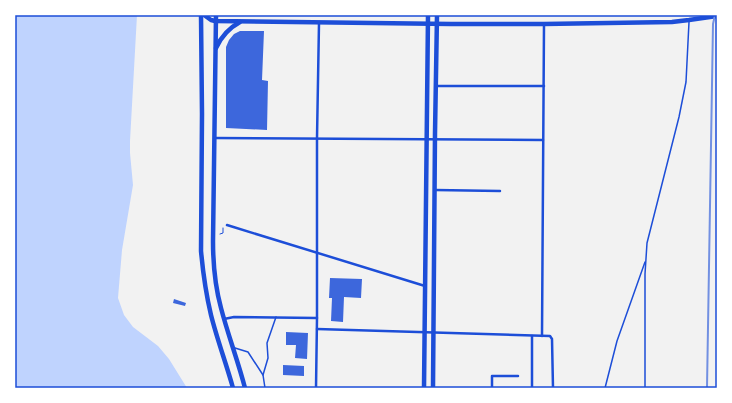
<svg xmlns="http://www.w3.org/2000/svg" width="732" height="403" viewBox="0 0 732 403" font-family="'Roboto Condensed',sans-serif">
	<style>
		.water { fill: #bfd3fe }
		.building { fill: #3d67dc }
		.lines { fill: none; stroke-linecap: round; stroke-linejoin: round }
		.path { stroke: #1d4ed8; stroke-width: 1 }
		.service { stroke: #1d4ed8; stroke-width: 1.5 }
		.minor { stroke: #1d4ed8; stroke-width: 2.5 }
		.primary { stroke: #1d4ed8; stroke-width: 4.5 }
		.trunk { stroke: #1d4ed8; stroke-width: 4.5 }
		.rail { stroke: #7290e2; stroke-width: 2 }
		.neatline { fill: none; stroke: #1d4ed8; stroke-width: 1.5 }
	</style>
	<rect width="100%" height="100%" fill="#f2f2f2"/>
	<!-- water -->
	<polygon class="water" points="15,15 137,15 130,141 130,153 133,185 122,250 118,298 124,315 133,327 158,346 169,359 187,388 15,388"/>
	<!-- building -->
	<g class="building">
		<polygon points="240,31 264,31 262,80 268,81 267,130 226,128 226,47 229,40 234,34"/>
		<polygon points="330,278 362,279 361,298 344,297 343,322 331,321 332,298 329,298"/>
		<polygon points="174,299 186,303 185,306 173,303"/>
		<polygon points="286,332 308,333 307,359 295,358 296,345 286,345"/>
		<polygon points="283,365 304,366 304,376 283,375"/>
	</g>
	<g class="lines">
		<!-- path -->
		<polyline class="path" points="220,234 223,233 223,228"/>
		<!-- service -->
		<g class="service">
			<polyline points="235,348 248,352 263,375 265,388"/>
			<polyline points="263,375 268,358 267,343 276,317"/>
			<polyline points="605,388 617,341 645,262"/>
			<polyline points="645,388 645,274 647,243 679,117 686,82 689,22"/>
		</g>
		<!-- minor -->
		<g class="minor">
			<polyline points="436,86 544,86"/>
			<polyline points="215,138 543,140"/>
			<polyline points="435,190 500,191"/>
			<polyline points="227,225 425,286"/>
			<polyline points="224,319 234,317 317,318"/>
			<polyline points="317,329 550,336 552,339 553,388"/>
			<polyline points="542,336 544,24"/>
			<polyline points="316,388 317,318 317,138 319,23"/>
			<polyline points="492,388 492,376 518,376"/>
			<polyline points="532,388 532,336"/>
		</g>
		<!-- primary -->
		<g class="primary">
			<polyline points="424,388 428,15"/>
			<polyline points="433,388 435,133 437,15"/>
		</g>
		<!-- trunk -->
		<g class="trunk">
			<path d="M201,15L202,114L201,251C203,273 206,294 211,315C217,339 226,363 233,388"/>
			<polyline points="204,15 211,20 215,21 451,24 544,24 672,22 689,20 717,16"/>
			<path d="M216,15L213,241C213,264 215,286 221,308C228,335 238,361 245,388"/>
			<path d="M216,48C221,37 229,28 240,22"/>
		</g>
		<!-- rail -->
		<polyline class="rail" points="707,388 713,24 715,15"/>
	</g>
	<!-- border -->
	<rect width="732" height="403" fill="none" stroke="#ffffff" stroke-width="32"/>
	<rect x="16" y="16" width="700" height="371" class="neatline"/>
</svg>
